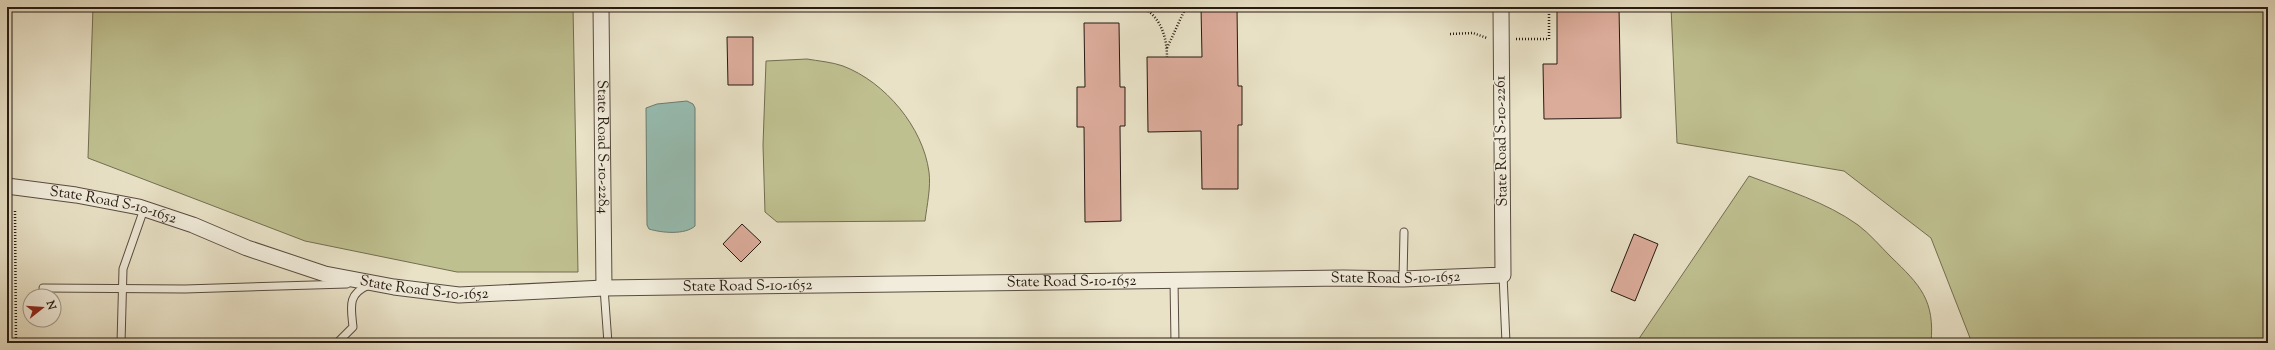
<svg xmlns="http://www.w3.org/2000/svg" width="2275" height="350" viewBox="0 0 2275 350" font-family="'Sorts Mill Goudy',serif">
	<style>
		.green { fill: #bfc090; stroke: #736d52 }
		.water { fill: #97beb3; stroke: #6a7c73 }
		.building { fill: #dcac9b; stroke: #271a13 }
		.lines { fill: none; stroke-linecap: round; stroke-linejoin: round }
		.service-casing { stroke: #584c40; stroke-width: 9 }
		.minor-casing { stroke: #584c40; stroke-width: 17 }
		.path { stroke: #271a13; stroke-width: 2.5; stroke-dasharray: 1 2; stroke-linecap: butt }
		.service { stroke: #f1ecdb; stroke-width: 7 }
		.minor { stroke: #f1ecdb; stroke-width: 15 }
		.labels { text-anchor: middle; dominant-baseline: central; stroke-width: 3; stroke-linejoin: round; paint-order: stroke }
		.street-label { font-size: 15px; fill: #271a13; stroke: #f1ecdb }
	</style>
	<rect width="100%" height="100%" fill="#e9e2c7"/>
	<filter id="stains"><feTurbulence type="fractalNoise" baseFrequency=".005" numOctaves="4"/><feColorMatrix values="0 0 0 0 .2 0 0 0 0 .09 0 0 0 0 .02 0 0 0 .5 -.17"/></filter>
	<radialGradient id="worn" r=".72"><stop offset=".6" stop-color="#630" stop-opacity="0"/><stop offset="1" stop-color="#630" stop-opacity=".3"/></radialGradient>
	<!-- green -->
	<g class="green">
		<polygon points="93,7 573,7 578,272 457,272 305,241 88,158"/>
		<polygon points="1671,7 2268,7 2268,343 1972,343 1931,238 1844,171 1677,143"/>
		<path d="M807,59C818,61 832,62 843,66C885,82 923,127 929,172C931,187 927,205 925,221L777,222L765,212L763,145L766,61Z"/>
		<path d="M1749,176C1786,190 1826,202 1858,225C1870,234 1880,246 1891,257C1920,285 1935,300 1931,343H1636Z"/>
	</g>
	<!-- water -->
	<path class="water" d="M687,101L693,104L695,108V226C685,235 662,233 649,229L647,225L646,108L657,104Z"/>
	<!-- building -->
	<g class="building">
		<polygon points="1201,7 1237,7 1238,86 1242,86 1242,125 1238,125 1238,189 1202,189 1201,131 1148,132 1147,57 1202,57"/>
		<polygon points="1557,7 1619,7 1621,118 1544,119 1543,64 1557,64"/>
		<polygon points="1084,23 1119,23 1120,87 1125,87 1125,126 1120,126 1121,221 1085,222 1084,127 1077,127 1077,87 1085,87"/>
		<polygon points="727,37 753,37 753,85 728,85"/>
		<polygon points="742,224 761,242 741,262 723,244"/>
		<polygon points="1634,234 1658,244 1635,301 1611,291"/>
	</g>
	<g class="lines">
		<!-- service casing -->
		<g class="service-casing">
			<g id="service">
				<polyline points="1503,275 1506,343"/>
				<polyline points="1403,279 1404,232"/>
				<polyline points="1174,281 1175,343"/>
				<polyline points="43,288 185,289 347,284"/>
				<polyline points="604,288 608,343"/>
				<polyline points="121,343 123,269 144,209"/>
				<path d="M337,343L353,327C351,307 347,294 369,285"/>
			</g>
		</g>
		<!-- minor casing -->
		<g class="minor-casing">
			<g id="minor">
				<path id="s1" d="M601,7L604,288"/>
				<path id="s2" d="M7,186L76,195L139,207L193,225L247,248L325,274L394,287L459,295L604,288L1343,278L1403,279L1503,275L1501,7"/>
			</g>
		</g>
		<!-- path -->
		<g class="path">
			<path d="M1140,7C1160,14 1167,37 1167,57"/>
			<polyline points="1064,8 1120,7"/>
			<polyline points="1450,34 1473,33 1487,38"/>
			<polyline points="1516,39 1549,39 1549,7"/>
			<polyline points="1167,48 1186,7"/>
			<polyline points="15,211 16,343"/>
		</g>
		<!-- service -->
		<use href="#service" class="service"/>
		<!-- minor -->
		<use href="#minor" class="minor"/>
	</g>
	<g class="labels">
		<!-- street labels -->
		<g class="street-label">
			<text transform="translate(1502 141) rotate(-91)">State Road S-10-2261</text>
			<text stroke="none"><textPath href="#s1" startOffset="140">State Road S-10-2284</textPath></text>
			<text stroke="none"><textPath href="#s2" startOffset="108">State Road S-10-1652</textPath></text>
			<text stroke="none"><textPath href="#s2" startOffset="1404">State Road S-10-1652</textPath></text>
			<text stroke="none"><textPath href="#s2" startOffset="1080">State Road S-10-1652</textPath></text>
			<text stroke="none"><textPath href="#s2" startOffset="432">State Road S-10-1652</textPath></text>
			<text stroke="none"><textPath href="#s2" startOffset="756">State Road S-10-1652</textPath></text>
		</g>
	</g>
	<!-- margin -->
	<rect width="2275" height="350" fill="none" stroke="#e9e2c7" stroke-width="24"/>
	<rect x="8" y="8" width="2259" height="334" fill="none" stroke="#271a13" stroke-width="2"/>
	<rect x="12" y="12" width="2251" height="326" fill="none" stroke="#271a13"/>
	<!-- north arrow -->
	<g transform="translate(42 308) rotate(73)"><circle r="19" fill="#f1ecdb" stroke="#a0988b"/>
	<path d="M0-3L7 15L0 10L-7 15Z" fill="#8f2418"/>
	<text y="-6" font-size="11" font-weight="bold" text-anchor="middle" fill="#271a13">N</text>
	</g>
	<rect width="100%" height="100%" filter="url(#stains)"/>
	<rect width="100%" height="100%" fill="url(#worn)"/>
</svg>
